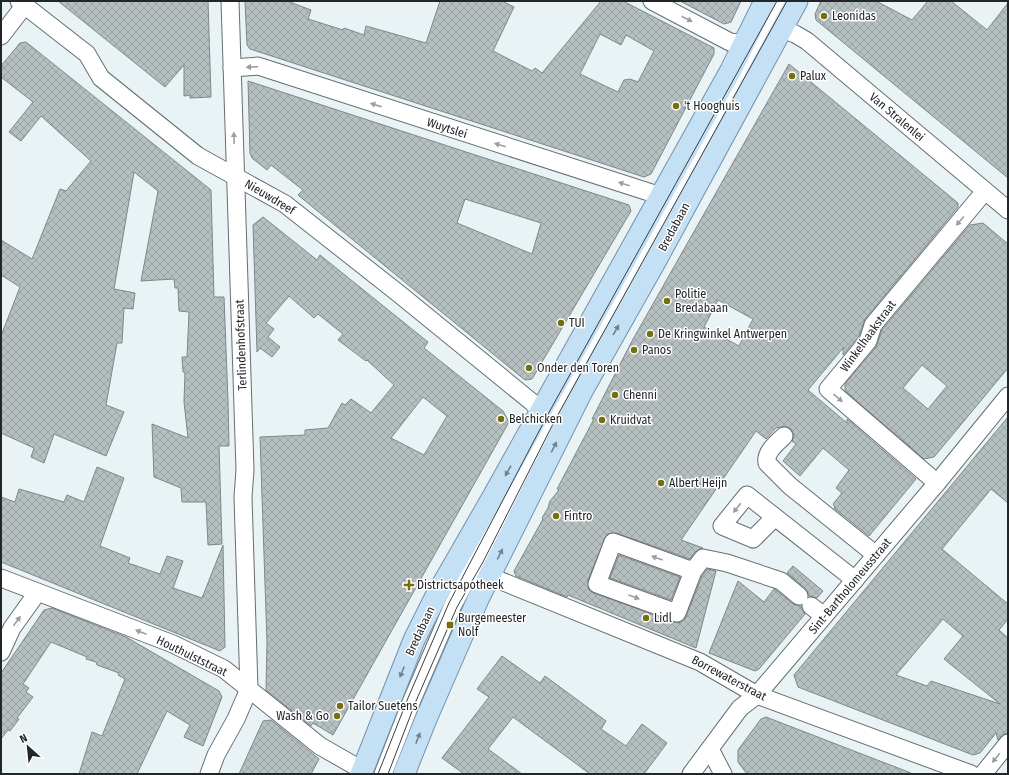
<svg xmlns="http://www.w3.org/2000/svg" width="1009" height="775" viewBox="0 0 1009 775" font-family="'Fira Sans Condensed',sans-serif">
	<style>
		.building { fill: url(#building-cross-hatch); stroke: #7d8787; fill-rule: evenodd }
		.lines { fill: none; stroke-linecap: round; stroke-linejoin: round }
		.minor-casing { stroke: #656e71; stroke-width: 19 }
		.major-casing { stroke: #7291a9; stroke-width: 23 }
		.minor { stroke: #fff; stroke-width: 17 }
		.major { stroke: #c4e0f5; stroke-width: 21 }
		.tram { stroke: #393e3f; stroke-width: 1 }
		.oneway { fill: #9c9d9e }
		.oneway2 { fill: #73838e }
		.poi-dot { fill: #746f0f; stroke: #fff; stroke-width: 1.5 }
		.labels { text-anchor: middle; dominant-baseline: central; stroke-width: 3; stroke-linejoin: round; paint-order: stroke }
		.poi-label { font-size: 12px; fill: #222627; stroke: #fff; text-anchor: start }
		.street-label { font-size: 12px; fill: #222627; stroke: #fff }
	</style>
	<defs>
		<pattern id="building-cross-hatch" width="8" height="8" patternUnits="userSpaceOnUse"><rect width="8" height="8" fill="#b5bfbf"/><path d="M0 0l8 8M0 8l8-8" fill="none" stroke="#9ba4a4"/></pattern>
	</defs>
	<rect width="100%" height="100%" fill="#e9f3f6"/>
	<!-- building -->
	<g class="building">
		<polygon points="58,1 208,1 211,97 190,98 190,95 184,96 184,65 165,87"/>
		<path d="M245,1H287L311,10L308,19L343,30L344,28L364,35L366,26L426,43L440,1H502L514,7L493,51L532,71L535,68L542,73L601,1H623L714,48V54L651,174L644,177L250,49L247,45ZM600,34L621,45L626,35L654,51L638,82L630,79L624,80L618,92L580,74Z"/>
		<polygon points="680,1 741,1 731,22 724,24"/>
		<polygon points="821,1 876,1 912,20 928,1 951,1 987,30 1008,3 1008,178 816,20 815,14"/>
		<polygon points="26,42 211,190 214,297 224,297 228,401 229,446 219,446 222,544 208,545 206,502 182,502 181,488 154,477 152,424 188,438 184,402 185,372 183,372 182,357 187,357 189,312 179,311 178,288 175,288 174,279 141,281 158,191 134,172 114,289 135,293 133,309 124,308 122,343 117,343 106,405 124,412 106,456 54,434 44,463 31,457 34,448 1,433 1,336 20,287 1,275 1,240 32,259 60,189 66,191 91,161 41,116 21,141 9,132 33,102 1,77 1,66 20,43"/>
		<path d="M789,64L958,203V207L865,319L859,336L843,355V348L808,390L847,423V419L916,479L869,536L834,508L835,507L833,504L842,493L836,488L849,470L823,448L800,476L783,461L796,444L792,441L794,434L791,429L786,426L776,428L766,439L756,431L681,540L703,548L695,552L690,559L616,533L607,534L588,580L589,590L594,593L674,622L679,623L686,617L702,576L707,569L716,571L696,648L568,595L567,597L516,576L514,571L543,519L542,518L548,508L550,501L559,490L557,489L594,419H592L632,341ZM718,300L753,319L739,346L704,327Z"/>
		<path d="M248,81L629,205L631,211L532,379L525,380L309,204L298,195L303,190L271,165L267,170L252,158L250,153ZM465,199L541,223L532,254L457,223Z"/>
		<path d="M263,217L317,260L320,255L428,342L424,348L503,411L509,422L333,735L313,723L311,726L266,690L267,642L260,437L305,435V430L328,428L342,403L345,405L351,399L371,413L394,385L367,360L366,361L338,340L343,334L318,314L314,318L289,296L266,323L274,329L268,337L280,347L272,357L260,348L257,352L253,225ZM423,397L447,416L424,455L391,438Z"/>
		<path d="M983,223L1008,244V368L934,457L924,459L845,391V384L876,347L882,330L970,225ZM922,365L947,386L928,409L903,388Z"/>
		<path d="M1008,417V503L991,489L942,549L1008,604V619L999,630L1008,638V733L1004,734L998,740L996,733L980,753L973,755L798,687L794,675ZM943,619L963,636L944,659L1000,704L931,681L927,686L896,675Z"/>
		<polygon points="97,467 124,478 100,546 130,558 128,563 160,574 167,556 183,561 173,588 202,598 223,545 225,647 220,651 1,562 1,497 15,502 19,489 64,502 67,495 84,502"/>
		<polygon points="619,555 680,577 671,600 610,578"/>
		<polygon points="793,566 823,591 817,598 809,596 806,589 787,573"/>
		<polygon points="738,581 764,602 774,589 776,590 793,604 801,606 805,614 759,669 755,671 709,653"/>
		<polygon points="52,608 126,637 219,691 222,697 203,746 184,737 190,725 167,711 137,774 79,774 92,732 102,736 125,679 118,675 119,673 97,665 96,662 86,659 87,657 51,642 23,684 29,688 26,692 33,697 17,718 19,719 10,731 8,730 1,739 1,673 44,610"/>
		<polygon points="502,656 540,683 545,676 606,721 601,729 626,746 642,724 667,743 644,774 590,774 513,717 488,749 522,774 464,774 442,758 489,697 477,689"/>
		<polygon points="766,717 911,773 911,774 747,774 738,762 738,750 761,719"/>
		<polygon points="271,720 319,759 311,774 239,774 263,721"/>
	</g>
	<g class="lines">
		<!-- minor casing -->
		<g class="minor-casing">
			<g id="minor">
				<polyline points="19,1 87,54 101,78 198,156 285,204 398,293 533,403 541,412 551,418"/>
				<polyline points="652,1 730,42 744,44 782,29 795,34 807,41 1008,210"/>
				<polyline points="1,36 24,6"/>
				<polyline points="232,68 258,66 661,196"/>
				<path d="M784,436C776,444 765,452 767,463L790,486L876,555"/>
				<polyline points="937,483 828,389 868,341 873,325 985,191"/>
				<polyline points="775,517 753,539 722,526 747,495 855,580"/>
				<polyline points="693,571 613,542 597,584 677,613 693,571 703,558 727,563 781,581 799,596"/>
				<polyline points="1,578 173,644 224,669 320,746 362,770"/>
				<polyline points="480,584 489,576 700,662 757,695 971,774"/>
				<polyline points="811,606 824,616"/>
				<polyline points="1,652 12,628 37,593"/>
				<polyline points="710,749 723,774"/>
				<polyline points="209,774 216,755 236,719 249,689 243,497 245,470 230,1"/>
				<polyline points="383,774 412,700 453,605 551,418 782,1"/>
				<polyline points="691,774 740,708 757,695 937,483 1008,396"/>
				<polyline points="983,774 1008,743"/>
			</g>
		</g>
		<!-- major casing -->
		<g class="major-casing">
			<g id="major">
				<polyline points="361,774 414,640 436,596 494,495 731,70 765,1"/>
				<polyline points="404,774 426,719 479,597 582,391 656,260 797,1"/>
			</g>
		</g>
		<!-- minor -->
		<use href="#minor" class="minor"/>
		<!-- major -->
		<use href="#major" class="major"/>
		<!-- tram -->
		<g class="tram">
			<polyline points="378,774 408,698 449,603 547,416 777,1"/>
			<polyline points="388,774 416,701 457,607 483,562 555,420 787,1"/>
		</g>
	</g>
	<!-- one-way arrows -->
	<defs><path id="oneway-solid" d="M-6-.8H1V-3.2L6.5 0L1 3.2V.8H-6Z"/></defs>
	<g class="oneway">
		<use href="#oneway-solid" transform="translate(687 19) rotate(27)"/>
		<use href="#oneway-solid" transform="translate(252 67) rotate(178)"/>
		<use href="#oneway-solid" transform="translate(376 105) rotate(-162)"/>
		<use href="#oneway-solid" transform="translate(234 138) rotate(-92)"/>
		<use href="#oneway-solid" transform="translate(500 145) rotate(-162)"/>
		<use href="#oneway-solid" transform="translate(624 184) rotate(-162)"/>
		<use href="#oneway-solid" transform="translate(960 221) rotate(130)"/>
		<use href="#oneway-solid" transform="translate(838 398) rotate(41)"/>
		<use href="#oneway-solid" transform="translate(737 508) rotate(129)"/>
		<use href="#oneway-solid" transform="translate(657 558) rotate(-160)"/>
		<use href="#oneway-solid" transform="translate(634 597) rotate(20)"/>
		<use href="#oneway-solid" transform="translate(17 621) rotate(-54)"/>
		<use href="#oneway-solid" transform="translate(141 632) rotate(-159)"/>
		<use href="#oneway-solid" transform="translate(996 758) rotate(129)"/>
	</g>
	<g class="oneway2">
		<use href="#oneway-solid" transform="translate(616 330) rotate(-60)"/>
		<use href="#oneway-solid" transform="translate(554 447) rotate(-63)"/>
		<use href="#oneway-solid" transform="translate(508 471) rotate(119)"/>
		<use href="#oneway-solid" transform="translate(500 554) rotate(-63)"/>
		<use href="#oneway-solid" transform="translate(402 672) rotate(112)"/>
		<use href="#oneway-solid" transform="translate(418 738) rotate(-69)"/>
	</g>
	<!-- markers -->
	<g class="poi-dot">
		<circle cx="824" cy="16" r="4"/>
		<circle cx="792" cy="76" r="4"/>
		<circle cx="676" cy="106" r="4"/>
		<circle cx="667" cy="301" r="4"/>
		<circle cx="561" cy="323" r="4"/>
		<circle cx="650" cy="334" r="4"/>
		<circle cx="634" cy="350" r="4"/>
		<circle cx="529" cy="368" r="4"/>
		<circle cx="615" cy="395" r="4"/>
		<circle cx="501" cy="419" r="4"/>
		<circle cx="602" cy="420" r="4"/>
		<circle cx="661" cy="483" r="4"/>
		<circle cx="556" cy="516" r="4"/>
		<path d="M407 579h4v4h4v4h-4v4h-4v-4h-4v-4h4z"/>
		<circle cx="646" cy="618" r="4"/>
		<rect x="446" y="621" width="8" height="8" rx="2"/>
		<circle cx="340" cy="706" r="4"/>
		<circle cx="337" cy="716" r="4"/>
	</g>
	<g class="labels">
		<!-- poi labels -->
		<g class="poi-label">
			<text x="832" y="16">Leonidas</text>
			<text x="800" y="76">Palux</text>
			<text x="684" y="106">'t Hooghuis</text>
			<text x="675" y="294">Politie<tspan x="675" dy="14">Bredabaan</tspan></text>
			<text x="569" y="323">TUI</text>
			<text x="658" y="334">De Kringwinkel Antwerpen</text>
			<text x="642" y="350">Panos</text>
			<text x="537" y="368">Onder den Toren</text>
			<text x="623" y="395">Chenni</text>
			<text x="509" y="419">Belchicken</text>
			<text x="610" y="420">Kruidvat</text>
			<text x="669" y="483">Albert Heijn</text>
			<text x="564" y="516">Fintro</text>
			<text x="417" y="585">Districtsapotheek</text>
			<text x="458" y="618">Burgemeester<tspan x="458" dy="14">Nolf</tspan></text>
			<text x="654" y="618">Lidl</text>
			<text x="348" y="706">Tailor Suetens</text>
			<text x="329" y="716" text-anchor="end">Wash &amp; Go</text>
		</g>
		<!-- street labels -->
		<g class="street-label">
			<text transform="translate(897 117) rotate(40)">Van Stralenlei</text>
			<text transform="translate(447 128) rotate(18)">Wuytslei</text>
			<text transform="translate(270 197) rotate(31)">Nieuwdreef</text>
			<text transform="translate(674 227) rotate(-62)">Bredabaan</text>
			<text transform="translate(868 336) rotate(-54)">Winkelhaakstraat</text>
			<text transform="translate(241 345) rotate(-92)">Terlindenhofstraat</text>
			<text transform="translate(850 586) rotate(-50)">Sint-Bartholomeusstraat</text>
			<text transform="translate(420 631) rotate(-65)">Bredabaan</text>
			<text transform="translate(192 656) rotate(26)">Houthulststraat</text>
			<text transform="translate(729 678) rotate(28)">Borrewaterstraat</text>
		</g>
	</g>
	<!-- border -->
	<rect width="1009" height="775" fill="none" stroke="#222627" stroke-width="4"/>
	<!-- north arrow -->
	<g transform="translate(28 747) rotate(333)" stroke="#ffffff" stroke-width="3" paint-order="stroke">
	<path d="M0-3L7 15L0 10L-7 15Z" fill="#222627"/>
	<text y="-6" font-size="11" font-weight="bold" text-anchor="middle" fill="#222627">N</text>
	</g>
</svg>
